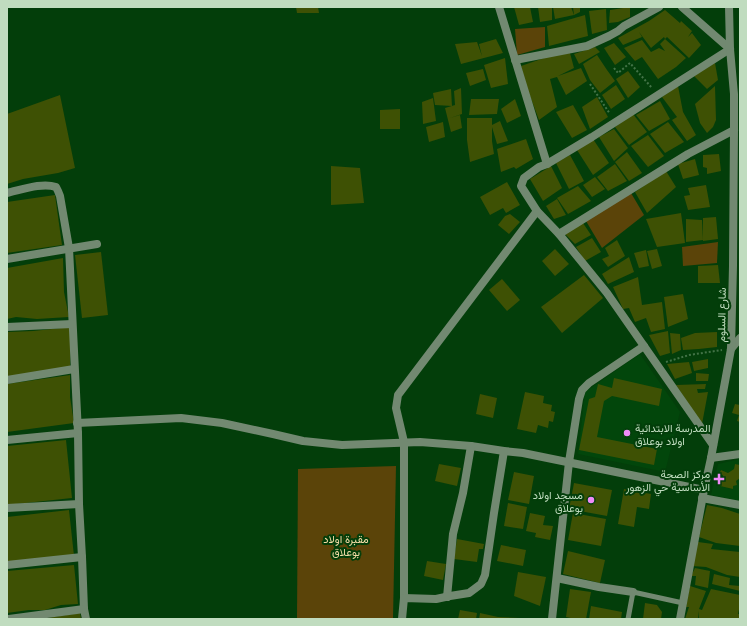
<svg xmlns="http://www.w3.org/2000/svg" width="747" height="626" viewBox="0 0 747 626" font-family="Lato,Vazirmatn,sans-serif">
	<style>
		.built { fill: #02460b }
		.green { fill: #5b4409 }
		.building { fill: #3e5104 }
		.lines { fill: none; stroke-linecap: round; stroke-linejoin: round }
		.path { stroke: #437347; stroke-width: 2; stroke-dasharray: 2 2; stroke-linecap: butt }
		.lane { stroke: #728971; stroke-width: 5 }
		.street { stroke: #728971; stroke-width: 8 }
		.poi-dot { fill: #ef8bf7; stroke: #033e0a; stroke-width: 1.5 }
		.labels { text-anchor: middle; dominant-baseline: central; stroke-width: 4; stroke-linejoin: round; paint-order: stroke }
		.street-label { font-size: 11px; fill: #c0dcbf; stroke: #033e0a }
		.poi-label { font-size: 11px; fill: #c0dcbf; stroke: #033e0a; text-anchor: end }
		.park-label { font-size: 11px; fill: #f6dca7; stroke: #033e0a }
	</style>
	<rect width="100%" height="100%" fill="#033e0a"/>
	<!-- built -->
	<g class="built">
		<polygon points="640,354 680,412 665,472 578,454 585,392"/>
		<polygon points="740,459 740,465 735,464 734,469 728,473 721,470 719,474 723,475 723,480 720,481 720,486 733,489 733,486 736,481 740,478 740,501 711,495 718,464"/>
	</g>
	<!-- green -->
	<g class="green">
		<polygon points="545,27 545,47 517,55 515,29"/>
		<polygon points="631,193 644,215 602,248 586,221"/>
		<polygon points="718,242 717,263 683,266 682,247"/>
		<polygon points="396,466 393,619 297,619 298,469"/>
	</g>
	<!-- building -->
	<g class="building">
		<polygon points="296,7 318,7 319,13 297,13"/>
		<polygon points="514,7 530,7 533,22 519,25"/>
		<polygon points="538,7 552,7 552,20 540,22"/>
		<polygon points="553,7 571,7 574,15 555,19"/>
		<polygon points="573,7 580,7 580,12 574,15"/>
		<polygon points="630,7 630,17 618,22 609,23 610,10"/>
		<polygon points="606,9 607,30 592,34 589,11"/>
		<polygon points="665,10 680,23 681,21 692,31 688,37 692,33 701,45 689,58 667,37 665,39 664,37 651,48 639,32 642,37 623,45 618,38 649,21"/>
		<polygon points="585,15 588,36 549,46 547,26"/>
		<polygon points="496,39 503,53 461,64 455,44 477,42 482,56 479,44"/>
		<polygon points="665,39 686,58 676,67 658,79 642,57 635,61 624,48 642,40 651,52 659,48 665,51 660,44"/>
		<polygon points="614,43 626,57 615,65 604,48"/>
		<polygon points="595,47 600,52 579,64 574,54"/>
		<polygon points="570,53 574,68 558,76 581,68 587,81 566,95 557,77 550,79 557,107 539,120 527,88 521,66 547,57"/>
		<polygon points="597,55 607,70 615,81 600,93 590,80 583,64"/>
		<polygon points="505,58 508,84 491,88 484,65"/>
		<polygon points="715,63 718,80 707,89 694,76"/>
		<polygon points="483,69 486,80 470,86 466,73"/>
		<polygon points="628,71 640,87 628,98 616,79"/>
		<polygon points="616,85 625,99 611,109 602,95"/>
		<polygon points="678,86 683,112 696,135 687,141 672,120 677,117 662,97"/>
		<polygon points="715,86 716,120 713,127 707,133 700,123 695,104"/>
		<polygon points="461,88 462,114 450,118 460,115 462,128 451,132 445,108 455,105 454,91"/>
		<polygon points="451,89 452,106 435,105 433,93"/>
		<polygon points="60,95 75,168 58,173 23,179 7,184 7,114"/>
		<polygon points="597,97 608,117 590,129 582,107"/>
		<polygon points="433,98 436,121 423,124 422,102"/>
		<polygon points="471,99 499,99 497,114 469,115"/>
		<polygon points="515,99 521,116 507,123 501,109"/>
		<polygon points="660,101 670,119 649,131 636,115"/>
		<polygon points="573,105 587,130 572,138 556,112"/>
		<polygon points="400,109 400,129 380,129 380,110"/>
		<polygon points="633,114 647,132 629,145 615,127"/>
		<polygon points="467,118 492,118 492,125 500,121 508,141 497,144 492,127 492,141 494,154 470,162 467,140"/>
		<polygon points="443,122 445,137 429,142 426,127"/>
		<polygon points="668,122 684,142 665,153 650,134"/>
		<polygon points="614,129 628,148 614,161 599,137"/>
		<polygon points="648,135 664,156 648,167 631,146"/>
		<polygon points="526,139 533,159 516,169 514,167 501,172 497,149"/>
		<polygon points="593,139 609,163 593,175 577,150"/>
		<polygon points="627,152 642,173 629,181 615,162"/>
		<polygon points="719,154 721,171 707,174 707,168 703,167 703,155"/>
		<polygon points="570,155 584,181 569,189 556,163"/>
		<polygon points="695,159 699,175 683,179 678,164"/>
		<polygon points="615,164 627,181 608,191 597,177"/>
		<polygon points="331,166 360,168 364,203 331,205"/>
		<polygon points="551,166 562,188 543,201 530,179"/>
		<polygon points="666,171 676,187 647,213 635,192"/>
		<polygon points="595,177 605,189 592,197 583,185"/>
		<polygon points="507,182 520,205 506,213 503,208 490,215 480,197"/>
		<polygon points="706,185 710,207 688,210 684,196 690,195 688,188"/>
		<polygon points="578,186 591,201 568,214 557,198"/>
		<polygon points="55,195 62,245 7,253 7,202"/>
		<polygon points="557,199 566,215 554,219 546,206"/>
		<polygon points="681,213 685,243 657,247 646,219"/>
		<polygon points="510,214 520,222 509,234 498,225 505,216"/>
		<polygon points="716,217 718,239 703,241 703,218"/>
		<polygon points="686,219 702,220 703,240 686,242"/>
		<polygon points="583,223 591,235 575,244 564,233"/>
		<polygon points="592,238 601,252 585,261 576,247"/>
		<polygon points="617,240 625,256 608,267 602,259 609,256 605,248"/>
		<polygon points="555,249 569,264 555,276 542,261"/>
		<polygon points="657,249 662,266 652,269 647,251"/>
		<polygon points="646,250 649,266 639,268 634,253"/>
		<polygon points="101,252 108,315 82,318 75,255"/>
		<polygon points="629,257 634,272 608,284 602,274"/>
		<polygon points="63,258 64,292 69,317 37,319 16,317 7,319 7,268"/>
		<polygon points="718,265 720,283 698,283 698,266"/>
		<polygon points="584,275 603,298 562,333 541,307"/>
		<polygon points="638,277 642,305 662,302 665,329 651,332 646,318 635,322 629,308 623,309 613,287"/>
		<polygon points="502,279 520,300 507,311 489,290"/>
		<polygon points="683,294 688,319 668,327 664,297"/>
		<polygon points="71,327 70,367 7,378 7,332 33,331"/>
		<polygon points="668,331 670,353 660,356 649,335"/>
		<polygon points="717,332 717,347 699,349 683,350 681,338 695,333"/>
		<polygon points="670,333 680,334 681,350 672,354"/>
		<polygon points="708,359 708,368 694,371 692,362"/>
		<polygon points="689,362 692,373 675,379 667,364"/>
		<polygon points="696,373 709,374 708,381 696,381"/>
		<polygon points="70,375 70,397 74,423 7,432 7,384"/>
		<polygon points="614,378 662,389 659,406 612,396 604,401 597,437 657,449 654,465 579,450 589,399 595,397 598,384 612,388"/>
		<polygon points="706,384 705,389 697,389 698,393 708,392 702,424 676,385"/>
		<polygon points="525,392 544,396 543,403 552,405 551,411 555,412 553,422 549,421 548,428 538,425 536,433 517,429"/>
		<polygon points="480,394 497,398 493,418 476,414"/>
		<polygon points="735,404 740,405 740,422 737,421 739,415 732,413"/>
		<polygon points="66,440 72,498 7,505 7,446"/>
		<polygon points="439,464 461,468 457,486 435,481"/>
		<polygon points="735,464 740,465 740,478 736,481 737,485 733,486 733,489 720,486 720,481 723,480 723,475 719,474 721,470 728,473 734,469"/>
		<polygon points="514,472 534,476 529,504 508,500"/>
		<polygon points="574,483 612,490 607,516 569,509"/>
		<polygon points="624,489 651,494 649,509 637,507 634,527 618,524"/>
		<polygon points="508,503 527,507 523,529 504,526"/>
		<polygon points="707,505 722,508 740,514 740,546 716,543 699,537"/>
		<polygon points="69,510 74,556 7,563 7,517"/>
		<polygon points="530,513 545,516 543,525 553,526 550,540 535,537 536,533 526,531"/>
		<polygon points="573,513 606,519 601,546 568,540"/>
		<polygon points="457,539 484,544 483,549 479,549 477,562 454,559"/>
		<polygon points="698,542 713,544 711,549 740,552 740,577 727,575 706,567 692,566"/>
		<polygon points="501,545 526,550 523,566 497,561"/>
		<polygon points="568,551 605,560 600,583 563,574"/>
		<polygon points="427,561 446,564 443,580 424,576"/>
		<polygon points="74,565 78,604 61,605 45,610 29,610 7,613 7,571"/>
		<polygon points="695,568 710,571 708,588 695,585 696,576 691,576"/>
		<polygon points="518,572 546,577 540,606 514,596"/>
		<polygon points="714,574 730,578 729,585 740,586 740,591 712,584"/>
		<polygon points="690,586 706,591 699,609 702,610 711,589 740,595 740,605 738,614 740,614 740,619 699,619 699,611 698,619 685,619 689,607 686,607"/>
		<polygon points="570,589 591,592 586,619 575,619 566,617"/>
		<polygon points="645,603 657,605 662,612 661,619 643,619"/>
		<polygon points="591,606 622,612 621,619 589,619"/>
		<polygon points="460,610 477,613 476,619 458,619"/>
		<polygon points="80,613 81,619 47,619 47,618"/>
		<polygon points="480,613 498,617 520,618 524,618 524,619 479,619"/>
	</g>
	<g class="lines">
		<!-- path -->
		<g class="path">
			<polyline points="614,68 618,73 630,63 652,88"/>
			<polyline points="590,84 610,114"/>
			<polyline points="666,362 689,355 722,350"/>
		</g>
		<!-- lane -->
		<polyline class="lane" points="628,619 633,592 683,603"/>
		<!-- street -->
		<g class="street">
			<polyline points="499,7 547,164"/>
			<polyline points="682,7 730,49 592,137 547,164 539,167 524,178 521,186 537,211 559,234 607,293 713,445"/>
			<polyline points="515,60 587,46 609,36 618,31 624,26 659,7"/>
			<path d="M7,193C21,190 42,182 56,187L58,191L60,196L69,248L78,433L79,504L82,557L84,609L86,619"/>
			<polyline points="559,234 688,154 734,130"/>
			<polyline points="7,259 97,244"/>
			<polyline points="7,327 72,324"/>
			<polyline points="731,349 740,338"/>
			<polyline points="7,380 74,369"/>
			<polyline points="77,423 181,418 222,423 273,434 303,441 342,445 420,442 471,446 504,451 523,453 704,490"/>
			<polyline points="7,440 78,433"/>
			<polyline points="711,458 740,454"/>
			<polyline points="702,498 740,505"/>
			<polyline points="7,508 79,504"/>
			<polyline points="7,565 82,557"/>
			<polyline points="557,578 599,587 633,592"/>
			<polyline points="447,597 453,534 463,493 471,446"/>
			<polyline points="404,598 404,442 396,408 398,395 537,211"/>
			<polyline points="9,619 84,609"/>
			<polyline points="402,619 404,598 436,599 450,596 469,593 481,584 485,575 494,513 504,451"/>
			<polyline points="552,619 569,462 579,399 582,390 589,383 644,346"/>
			<polyline points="680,619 704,490 711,458 731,349 733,266 734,130 734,94 730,49 729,7"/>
		</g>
	</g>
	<!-- markers -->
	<g class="poi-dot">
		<circle cx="627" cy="433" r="4"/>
		<path d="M717 473h4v4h4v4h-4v4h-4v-4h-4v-4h4z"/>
		<circle cx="591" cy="500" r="4"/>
	</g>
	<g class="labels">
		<!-- street labels -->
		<g class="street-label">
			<text transform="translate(721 315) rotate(-89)">شارع السلوم</text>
		</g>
		<!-- poi labels -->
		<g class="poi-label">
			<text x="635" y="427" text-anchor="start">المدرسة الابتدائية<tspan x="635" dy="13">اولاد بوعلاق</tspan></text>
			<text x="710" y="473">مركز الصحة<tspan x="710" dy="13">الأساسية حي الزهور</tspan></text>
			<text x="583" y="494">مسجد اولاد<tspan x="583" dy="13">بوعلاق</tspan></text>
		</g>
		<!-- park labels -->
		<g class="park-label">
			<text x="346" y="538">مقبرة اولاد<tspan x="346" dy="13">بوعلاق</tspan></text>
		</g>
	</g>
	<!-- border -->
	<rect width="747" height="626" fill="none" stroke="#c0dcbf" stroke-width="16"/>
</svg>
